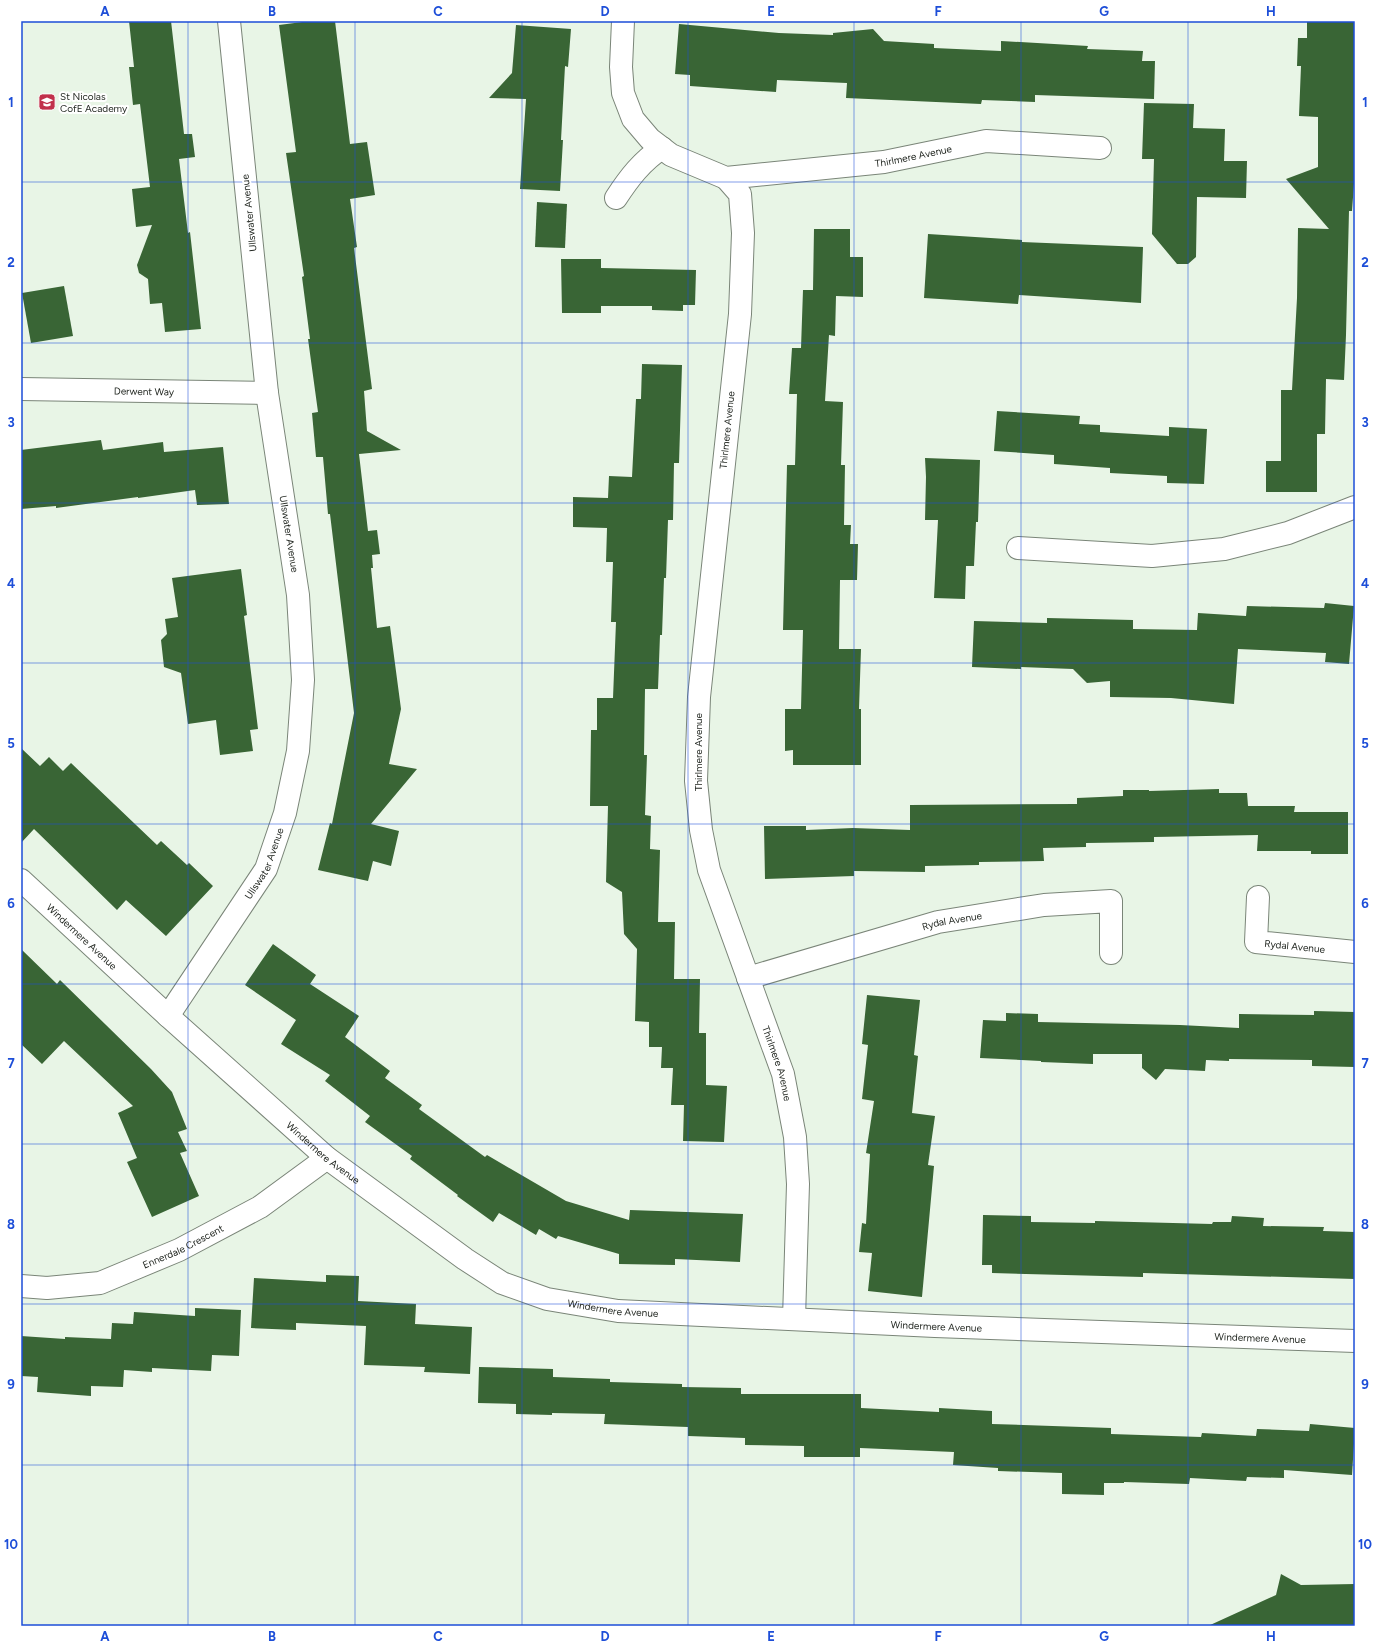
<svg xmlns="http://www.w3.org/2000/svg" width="1376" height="1647" viewBox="0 0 1376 1647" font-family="Figtree,sans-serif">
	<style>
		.building { fill: #396535 }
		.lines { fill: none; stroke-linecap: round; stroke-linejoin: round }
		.minor-casing { stroke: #7a8578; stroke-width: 24 }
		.minor { stroke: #fff; stroke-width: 22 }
		.grid { fill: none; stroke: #1d4ed8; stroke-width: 1; stroke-opacity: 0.55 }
		.labels { text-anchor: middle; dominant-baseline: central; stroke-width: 4; stroke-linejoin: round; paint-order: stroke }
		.poi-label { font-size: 10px; fill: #1e231d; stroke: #fff; text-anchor: start }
		.street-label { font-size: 10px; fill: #1e231d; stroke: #fff }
		.neatline { fill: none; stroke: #1d4ed8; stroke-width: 1.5 }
		.grid-label { font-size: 13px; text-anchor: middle; font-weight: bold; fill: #1d4ed8 }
	</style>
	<rect width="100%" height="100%" fill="#e8f5e6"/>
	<!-- building -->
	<g class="building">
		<polygon points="129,21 171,21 184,134 192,134 195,157 179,159 188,233 190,232 201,329 165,332 162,303 150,304 148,279 139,273 137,265 152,225 136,227 132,189 150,187 140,104 133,105 129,67 134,67"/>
		<polygon points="310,21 335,21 350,144 367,142 375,195 350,199 357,247 354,248 372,389 364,391 367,431 401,450 359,454 368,531 377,530 380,554 372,555 373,568 371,568 377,628 390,626 401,709 389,764 417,769 371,824 399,831 391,866 373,861 368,881 318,870 330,823 332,824 354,713 330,514 328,514 323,457 316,457 312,413 318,412 308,339 310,339 302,277 304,276 286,153 296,152 279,25"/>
		<polygon points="1307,21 1355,22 1354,130 1355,130 1355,170 1352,211 1349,211 1346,335 1344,380 1326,379 1325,434 1317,434 1317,492 1266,492 1266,461 1281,461 1281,390 1292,390 1297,298 1298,228 1329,229 1286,179 1318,167 1318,117 1299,116 1301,66 1297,66 1298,38 1307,38"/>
		<polygon points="679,24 779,33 833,35 833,33 873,29 884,41 934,44 934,48 1001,51 1001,41 1088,46 1087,49 1143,51 1142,61 1155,61 1154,99 1035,95 1035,102 982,100 981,104 846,98 847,83 777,80 776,92 690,86 690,75 675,74"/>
		<polygon points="516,25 571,29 568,67 565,66 561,140 563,140 560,191 520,189 526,99 489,98 512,73"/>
		<polygon points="1144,103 1194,104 1193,128 1225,129 1224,161 1247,161 1246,198 1197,197 1196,257 1188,264 1177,264 1152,234 1154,159 1142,159"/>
		<polygon points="537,202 567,204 565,248 535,247"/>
		<polygon points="814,229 850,229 850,257 863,257 863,297 836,296 835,336 829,335 825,401 843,402 841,465 845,465 844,525 851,525 850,544 858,544 857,580 840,580 839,649 861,649 859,709 861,709 861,765 793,765 793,750 785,751 785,709 801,709 803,630 783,630 787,465 795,465 797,394 789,394 792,348 801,348 803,290 813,290"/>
		<polygon points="928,234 1022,240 1022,242 1143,247 1141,303 1019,295 1018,304 924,298"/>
		<polygon points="561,259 601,259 601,268 696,270 695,305 683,305 683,311 652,310 652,306 601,306 601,313 562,313"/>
		<polygon points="64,286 73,336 31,343 22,293"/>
		<polygon points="642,364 682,365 679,463 674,463 673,520 668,520 666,578 664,578 662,635 660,635 658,689 645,689 644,755 647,755 645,815 651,816 650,849 660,850 658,922 675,922 674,979 700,979 699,1033 706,1033 706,1085 727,1086 724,1142 683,1141 684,1105 671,1105 673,1068 661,1068 662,1047 649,1047 649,1022 635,1021 637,949 624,934 622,892 606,882 608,806 590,806 591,730 597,730 597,698 613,698 616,622 611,622 613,562 606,562 607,528 573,527 573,497 608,498 609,476 632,477 636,399 641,399"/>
		<polygon points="997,411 1080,416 1079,424 1100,425 1100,432 1169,436 1169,427 1207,429 1204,484 1167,483 1167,476 1110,473 1110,468 1054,464 1054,455 994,451"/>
		<polygon points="101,440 103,450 163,442 164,452 223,447 229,504 197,505 195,490 138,498 138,497 56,508 56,506 21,509 21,450"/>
		<polygon points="925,458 980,460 978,522 976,522 974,566 966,566 965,599 934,598 938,520 925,520 926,477"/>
		<polygon points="241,569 247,615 244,616 258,729 250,730 253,751 220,755 216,720 188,724 181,673 164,667 161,640 167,634 165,619 178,617 172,578"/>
		<polygon points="1325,603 1354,606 1349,664 1325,662 1326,653 1238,649 1234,704 1171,698 1110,697 1110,681 1087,683 1073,669 1021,667 1021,669 972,667 974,621 1047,623 1047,618 1133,620 1133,629 1197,630 1198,613 1246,616 1247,606 1324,608"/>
		<polygon points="21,748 40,766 49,757 63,771 71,763 157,845 161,841 187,865 189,863 213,886 166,936 126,900 117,910 34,829 21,843"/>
		<polygon points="1219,789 1219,793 1247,793 1248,806 1295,806 1294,812 1348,812 1348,854 1311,854 1311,851 1257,851 1258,835 1154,837 1154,842 1086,843 1086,847 1043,848 1044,861 979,862 979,865 925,866 925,872 854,871 854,876 765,879 764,826 806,826 806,830 853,828 910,830 910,805 1077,804 1077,798 1123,796 1123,790 1149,790 1149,791"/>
		<polygon points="273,944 316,975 310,984 359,1016 345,1037 390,1071 385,1078 422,1105 419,1109 485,1157 487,1155 566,1201 629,1220 630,1210 743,1214 740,1262 675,1259 675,1265 619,1264 619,1254 558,1236 556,1239 539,1229 536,1235 499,1213 493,1222 457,1196 458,1195 410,1159 412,1156 365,1122 370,1116 325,1081 330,1075 281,1044 296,1020 245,985"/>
		<polygon points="21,949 57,984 60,980 151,1069 172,1092 187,1129 178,1132 187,1151 180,1153 199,1196 152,1217 127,1162 137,1158 118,1113 133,1106 64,1041 42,1064 21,1044"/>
		<polygon points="867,995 920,1000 914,1055 918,1056 912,1113 935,1116 928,1165 934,1166 922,1297 868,1291 872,1253 859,1252 862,1223 866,1224 870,1154 866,1153 874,1101 862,1099 868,1045 862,1044"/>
		<polygon points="1314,1011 1355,1012 1355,1067 1312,1066 1312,1060 1229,1059 1229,1061 1206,1060 1205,1071 1165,1069 1156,1080 1142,1068 1142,1054 1093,1054 1093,1064 1041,1062 1041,1061 980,1058 983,1020 1006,1021 1006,1013 1038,1014 1038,1022 1180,1025 1239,1028 1239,1014 1314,1015"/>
		<polygon points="983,1215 1031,1216 1031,1222 1095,1223 1095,1221 1212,1224 1213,1222 1231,1222 1232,1216 1264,1218 1263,1226 1324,1227 1323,1231 1355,1232 1355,1279 1143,1273 1143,1277 992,1273 992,1265 982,1265"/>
		<polygon points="326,1275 359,1276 358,1301 416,1304 415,1324 472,1327 470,1374 424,1372 425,1367 364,1365 366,1326 296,1323 296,1330 251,1328 254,1278 326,1282"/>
		<polygon points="195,1308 241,1310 239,1356 212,1355 211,1371 152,1368 152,1372 124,1370 123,1387 91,1386 91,1396 37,1392 38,1377 21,1376 21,1336 65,1339 65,1337 111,1339 112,1323 133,1324 134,1312 195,1316"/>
		<polygon points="479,1367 553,1369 553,1377 610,1379 610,1382 682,1384 682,1387 741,1388 741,1394 861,1394 861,1408 939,1412 939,1408 992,1411 992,1424 1111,1428 1111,1434 1201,1437 1202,1433 1256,1436 1257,1429 1309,1431 1310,1424 1355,1428 1352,1475 1284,1470 1284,1478 1247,1477 1246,1481 1190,1478 1189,1484 1124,1482 1124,1483 1104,1483 1104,1495 1062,1494 1062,1473 998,1471 998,1468 953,1465 954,1452 860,1448 860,1457 804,1457 804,1446 745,1445 745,1438 688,1436 688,1427 604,1424 605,1414 552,1413 552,1415 516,1414 516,1404 478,1403"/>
		<polygon points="1281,1574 1301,1585 1355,1584 1355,1626 1208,1626 1276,1595"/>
	</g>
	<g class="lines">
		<!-- minor casing -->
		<g class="minor-casing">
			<g id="minor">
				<path id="s1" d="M623,21L621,67L623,93L633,119L650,139L671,155L726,178L884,162L986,141L1100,148"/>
				<path id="s2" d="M726,178L740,194L743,233L740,314L699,697L696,781L701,830L709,870L783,1074L795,1137L798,1184L794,1319"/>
				<path d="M616,198C629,178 642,161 662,148"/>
				<path id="s3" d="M21,389L267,393"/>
				<polyline points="1018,548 1152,556 1224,549 1288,533 1355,507"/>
				<path id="s4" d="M21,880L168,1016L327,1158L465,1259L502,1283L547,1299L618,1311L935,1326L1355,1341"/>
				<path id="s5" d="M1258,897L1256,942L1355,952"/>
				<path id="s6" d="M748,978L938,922L1044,905L1111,901V953"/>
				<path id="s7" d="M168,1016L266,869L285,813L298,751L303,680L298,595L267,393L229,21"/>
				<path id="s8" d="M21,1286L47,1288L100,1283L179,1250L260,1207L327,1158"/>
			</g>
		</g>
		<!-- minor -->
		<use href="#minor" class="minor"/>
	</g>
	<!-- grid -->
	<path class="grid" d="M188,21V1626M355,21V1626M522,21V1626M688,21V1626M854,21V1626M1021,21V1626M1188,21V1626M21,182H1355M21,343H1355M21,503H1355M21,663H1355M21,824H1355M21,984H1355M21,1144H1355M21,1304H1355M21,1465H1355"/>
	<!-- icons -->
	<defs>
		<g id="school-square" transform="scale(0.9)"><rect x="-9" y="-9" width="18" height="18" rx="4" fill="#c1304b" stroke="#fff"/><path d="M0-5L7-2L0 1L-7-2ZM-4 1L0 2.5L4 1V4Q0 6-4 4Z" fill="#fff"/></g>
	</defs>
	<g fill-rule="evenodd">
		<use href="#school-square" x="47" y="102"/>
	</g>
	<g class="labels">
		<!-- poi labels -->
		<g class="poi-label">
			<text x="60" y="96">St Nicolas<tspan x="60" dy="12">CofE Academy</tspan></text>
		</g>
		<!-- street labels -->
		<g class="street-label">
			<text stroke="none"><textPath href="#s1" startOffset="401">Thirlmere Avenue</textPath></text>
			<text transform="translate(249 213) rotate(-96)">Ullswater Avenue</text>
			<text stroke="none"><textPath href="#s3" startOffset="123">Derwent Way</textPath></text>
			<text transform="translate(727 430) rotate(-84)">Thirlmere Avenue</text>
			<text transform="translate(289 534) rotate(81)">Ullswater Avenue</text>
			<text transform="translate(698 752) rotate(-90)">Thirlmere Avenue</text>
			<text stroke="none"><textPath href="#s7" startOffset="181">Ullswater Avenue</textPath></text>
			<text stroke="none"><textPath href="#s6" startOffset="212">Rydal Avenue</textPath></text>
			<text stroke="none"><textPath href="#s4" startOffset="83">Windermere Avenue</textPath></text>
			<text stroke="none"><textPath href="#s5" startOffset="84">Rydal Avenue</textPath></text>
			<text stroke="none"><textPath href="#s2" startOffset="906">Thirlmere Avenue</textPath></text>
			<text stroke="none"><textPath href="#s4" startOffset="407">Windermere Avenue</textPath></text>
			<text stroke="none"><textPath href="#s8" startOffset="170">Ennerdale Crescent</textPath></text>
			<text stroke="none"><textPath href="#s4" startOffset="743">Windermere Avenue</textPath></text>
			<text stroke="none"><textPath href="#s4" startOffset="1067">Windermere Avenue</textPath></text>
			<text stroke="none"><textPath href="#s4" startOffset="1391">Windermere Avenue</textPath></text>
		</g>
	</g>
	<!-- border -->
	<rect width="1376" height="1647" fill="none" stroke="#ffffff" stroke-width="44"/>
	<rect x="22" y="22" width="1332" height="1603" class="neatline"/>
	<g class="grid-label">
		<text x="105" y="16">A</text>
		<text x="272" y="16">B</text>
		<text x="438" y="16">C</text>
		<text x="605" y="16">D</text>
		<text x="771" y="16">E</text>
		<text x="938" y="16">F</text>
		<text x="1104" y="16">G</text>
		<text x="1271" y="16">H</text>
		<text x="11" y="107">1</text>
		<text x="1365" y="107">1</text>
		<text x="11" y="267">2</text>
		<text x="1365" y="267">2</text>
		<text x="11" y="427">3</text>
		<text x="1365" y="427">3</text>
		<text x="11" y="588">4</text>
		<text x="1365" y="588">4</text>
		<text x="11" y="748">5</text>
		<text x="1365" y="748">5</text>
		<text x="11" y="908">6</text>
		<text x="1365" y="908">6</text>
		<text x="11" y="1068">7</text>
		<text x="1365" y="1068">7</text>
		<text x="11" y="1229">8</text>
		<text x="1365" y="1229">8</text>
		<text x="11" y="1389">9</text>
		<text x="1365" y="1389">9</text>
		<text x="11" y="1549">10</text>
		<text x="1365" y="1549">10</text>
		<text x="105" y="1641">A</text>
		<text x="272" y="1641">B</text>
		<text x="438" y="1641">C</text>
		<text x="605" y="1641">D</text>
		<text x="771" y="1641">E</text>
		<text x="938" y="1641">F</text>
		<text x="1104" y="1641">G</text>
		<text x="1271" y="1641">H</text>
	</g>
</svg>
